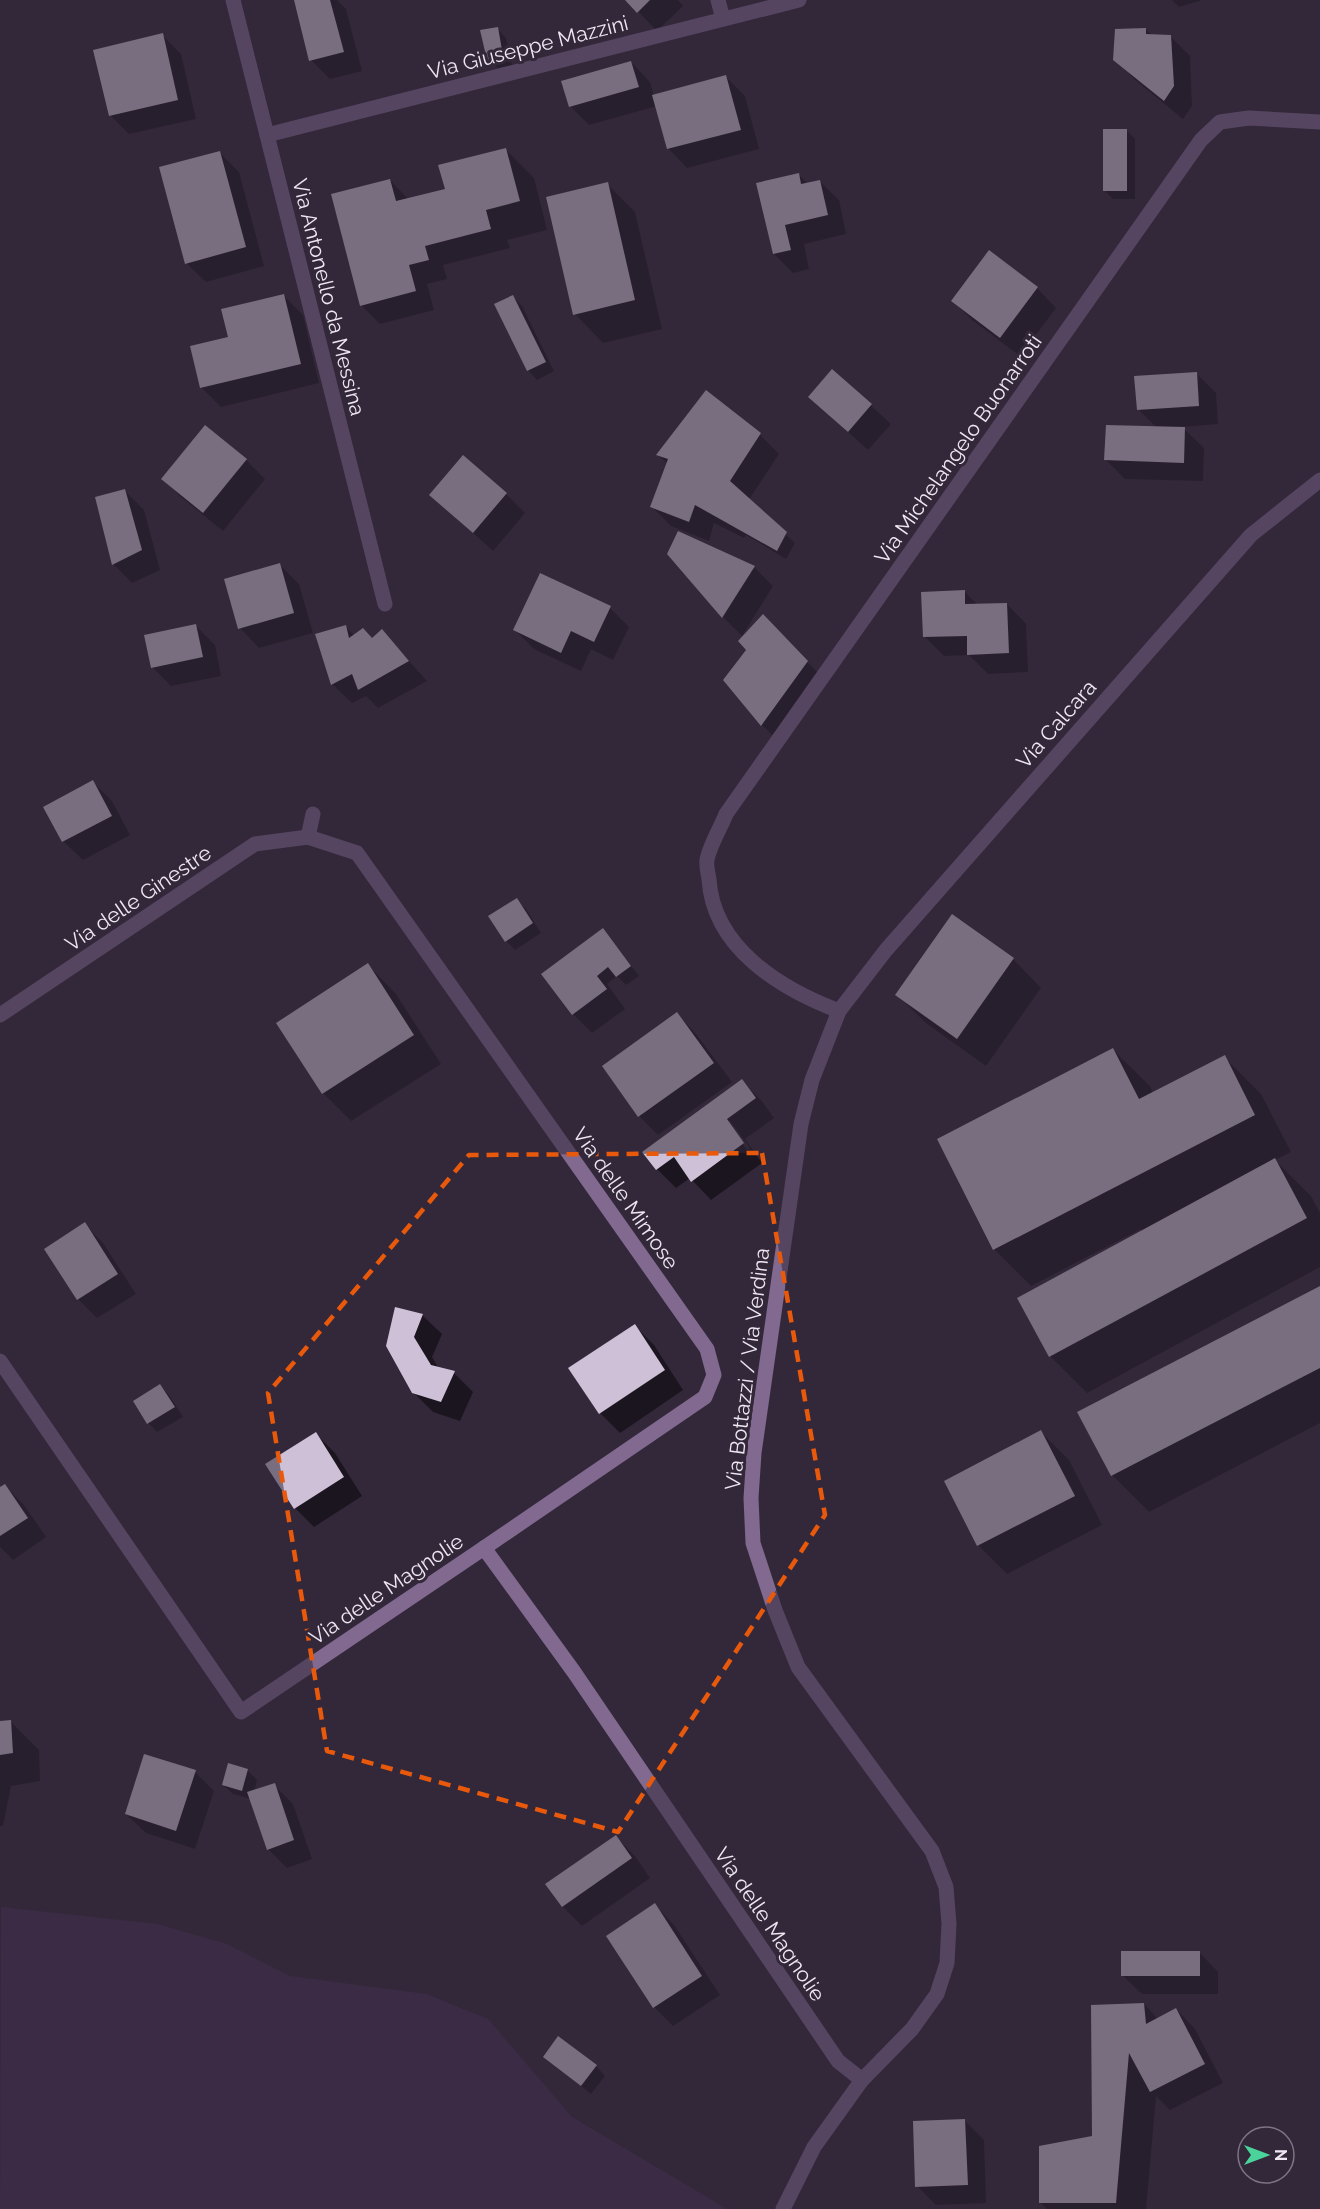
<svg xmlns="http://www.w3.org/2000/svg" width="1320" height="2209" viewBox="0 0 1320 2209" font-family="Raleway,sans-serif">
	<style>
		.green { fill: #453052 }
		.shadow { fill: #0007; fill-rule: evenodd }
		.building { fill: #cec0d6 }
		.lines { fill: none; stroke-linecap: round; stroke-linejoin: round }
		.minor { stroke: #81698f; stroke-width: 15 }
		.marked { fill: none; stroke: #e8590c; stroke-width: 4.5; stroke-dasharray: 12 8; stroke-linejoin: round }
		.labels { text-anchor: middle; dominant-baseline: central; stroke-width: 6; stroke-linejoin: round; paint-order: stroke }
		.street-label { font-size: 21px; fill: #eee7f2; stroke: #33283a }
	</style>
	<rect width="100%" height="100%" fill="#33283a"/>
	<!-- green -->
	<polygon class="green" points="1,1907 157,1924 227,1944 290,1976 426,1994 488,2019 572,2117 727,2209 0,2209"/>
	<!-- shadow -->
	<g class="shadow">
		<polygon points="295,0 337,0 346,9 362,71 330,79 311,60"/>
		<polygon points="627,0 678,0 683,6 657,31"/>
		<polygon points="1172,0 1202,0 1179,7"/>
		<polygon points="497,28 506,38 512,65 498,68 488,59"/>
		<polygon points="1146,29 1153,36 1171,37 1190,56 1192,106 1183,119 1134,79 1115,59"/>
		<polygon points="162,35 181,54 196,119 129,134 110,115"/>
		<polygon points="631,62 650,82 654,96 726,77 745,96 759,149 687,168 668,148 657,106 589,125 570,106"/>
		<polygon points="1126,130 1135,139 1135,199 1113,199 1104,190"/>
		<polygon points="506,150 534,178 547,230 507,240 510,248 443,265 447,279 427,284 434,310 380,324 361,305 390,180 409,200 447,190"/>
		<polygon points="219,152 239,172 264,266 206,282 186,263"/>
		<polygon points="798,174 808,184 819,181 839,200 846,234 804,244 809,269 793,273 774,254"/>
		<polygon points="607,184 635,212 662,329 603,343 575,314"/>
		<polygon points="1037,288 1056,308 1020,356 972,320 953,301"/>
		<polygon points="284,296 303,315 319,383 221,407 202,388 192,347 229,338"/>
		<polygon points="513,297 522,306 554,371 537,380 528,370"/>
		<polygon points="833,371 891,424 868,450 810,397"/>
		<polygon points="1197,374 1216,393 1218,424 1182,427 1204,448 1203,481 1125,479 1106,460 1157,428 1138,409"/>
		<polygon points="706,393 760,435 779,454 748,501 795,543 786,559 746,535 744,538 714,523 709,541 671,526 652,507 668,464 658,455"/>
		<polygon points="246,460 265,479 223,531 182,498 163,479"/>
		<polygon points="125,491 144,510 160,570 132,583 113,564"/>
		<polygon points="506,494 525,513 493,551 431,495"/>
		<polygon points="669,554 754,567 773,586 742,636 723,617"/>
		<polygon points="280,565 299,584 313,633 259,648 240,628"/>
		<polygon points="965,592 978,605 1007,604 1026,624 1028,672 988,674 969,655 944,656 925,637"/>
		<polygon points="610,608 629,627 613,660 591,649 581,671 534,649 515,630"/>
		<polygon points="763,617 826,681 781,744 762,725 724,680 748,650"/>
		<polygon points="196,626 215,645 221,676 171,686 152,667"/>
		<polygon points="346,627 355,636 373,639 382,631 427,681 378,708 366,696 352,703 332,684"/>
		<polygon points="93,782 112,801 130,835 83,860 63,841"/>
		<polygon points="516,900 526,909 541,933 515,950 506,941"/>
		<polygon points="603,930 639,976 626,985 617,976 607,984 625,1009 592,1033 573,1014"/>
		<polygon points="1013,959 1041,988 986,1066 926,1023 897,995"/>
		<polygon points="368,965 396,994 441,1064 351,1121 323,1093"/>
		<polygon points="677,1014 696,1034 732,1082 658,1135 639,1116"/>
		<polygon points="1113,1050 1150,1086 1153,1094 1224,1057 1261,1094 1291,1152 1275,1160 1311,1196 1320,1213 1320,1267 1087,1393 1050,1356 1019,1298 1142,1232 1141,1229 1031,1286 994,1249"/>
		<path d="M741,1081L761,1100L774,1118L745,1139L762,1163L711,1200L690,1178L676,1188L657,1169ZM727,1121H730L750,1148L747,1150Z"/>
		<polygon points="84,1224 103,1243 136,1294 97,1318 78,1299"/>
		<polygon points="1320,1288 1320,1423 1149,1512 1112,1475"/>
		<polygon points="422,1315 442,1334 432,1357 439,1369 454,1373 473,1392 460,1421 433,1412 413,1392 388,1346"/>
		<polygon points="635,1326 654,1345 683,1390 620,1433 600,1413 570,1368"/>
		<polygon points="160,1386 169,1395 183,1417 157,1432 148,1423"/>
		<polygon points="1041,1432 1069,1460 1102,1525 1007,1574 979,1546 946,1481"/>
		<polygon points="316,1434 335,1453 362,1496 314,1527 295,1508"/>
		<polygon points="5,1486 24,1505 46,1537 13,1560 0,1547 0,1489"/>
		<polygon points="10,1721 39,1750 40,1781 11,1786 3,1826 0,1826 0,1722"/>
		<polygon points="229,1765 248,1771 257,1780 254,1792 274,1785 293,1804 312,1859 287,1868 268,1849 251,1799 233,1794 223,1785"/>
		<polygon points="195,1772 214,1791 195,1849 146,1833 126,1814"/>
		<polygon points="616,1837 635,1856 650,1878 582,1926 563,1907 547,1885"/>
		<polygon points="655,1905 674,1925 720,1995 673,2026 654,2007"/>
		<polygon points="1199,1952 1218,1972 1218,1994 1142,1994 1122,1975"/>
		<polygon points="1144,2004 1158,2019 1176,2009 1195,2029 1223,2083 1170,2110 1156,2096 1146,2209 1047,2209 1040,2202 1094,2137"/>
		<polygon points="545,2057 596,2066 605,2076 591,2094"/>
		<polygon points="965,2121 984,2140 986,2203 936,2205 917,2186"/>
	</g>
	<!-- building -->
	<g class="building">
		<polygon points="294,0 330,0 344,52 309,61"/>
		<polygon points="625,0 650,0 637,13"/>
		<polygon points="498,27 503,56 487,60 480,30"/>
		<polygon points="1146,28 1146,34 1171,35 1174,86 1164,101 1113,60 1115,29"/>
		<polygon points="163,33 178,100 109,116 93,50"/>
		<polygon points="631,61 639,87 569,107 561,81"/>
		<polygon points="726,75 741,130 667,149 652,95"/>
		<rect x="1103" y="129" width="24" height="62"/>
		<polygon points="506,148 520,201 486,210 491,229 425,246 429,260 409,265 416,291 360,306 331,194 390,179 396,201 445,189 438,165"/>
		<polygon points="220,151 246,247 185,264 159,167"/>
		<polygon points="799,173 801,184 820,180 828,215 785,225 791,250 773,254 756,183"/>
		<polygon points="608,182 635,300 573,315 546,197"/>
		<polygon points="989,250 1038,287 1000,338 951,301"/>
		<polygon points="284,294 301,364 200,388 190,346 228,337 221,309"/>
		<polygon points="513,295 546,362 527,371 494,304"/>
		<polygon points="832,369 872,404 848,432 808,397"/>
		<polygon points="1197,372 1199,406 1137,410 1134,376"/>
		<polygon points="706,390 761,433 730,481 787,532 777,551 695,505 689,522 650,507 668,459 656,455"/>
		<polygon points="205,425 247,459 203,513 161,479"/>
		<polygon points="1106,425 1185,427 1184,463 1104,460"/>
		<polygon points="463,455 507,493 473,533 429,495"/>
		<polygon points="125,489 142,550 112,565 95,497"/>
		<polygon points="678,531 755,566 722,618 667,554"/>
		<polygon points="280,563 294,613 238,629 224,579"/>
		<polygon points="540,573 611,606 594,642 571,631 561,653 513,630"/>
		<polygon points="965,590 965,604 1007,603 1009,653 967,655 967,636 923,637 921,592"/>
		<polygon points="763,614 808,661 761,726 723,680 746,650 738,641"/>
		<polygon points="196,624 203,657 151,668 144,635"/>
		<polygon points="346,625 349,638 363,628 372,638 382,629 409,661 358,690 352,674 331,685 315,634"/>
		<polygon points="93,780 112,816 62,842 43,807"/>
		<polygon points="517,898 533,923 505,942 488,916"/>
		<polygon points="952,914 1014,958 957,1039 895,995"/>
		<polygon points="603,928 631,966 616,977 608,967 597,976 607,989 572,1015 541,974"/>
		<polygon points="368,963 414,1035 322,1094 276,1023"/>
		<polygon points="677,1012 714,1063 638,1117 602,1066"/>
		<polygon points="1113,1048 1139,1099 1225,1055 1255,1115 993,1250 937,1139"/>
		<polygon points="742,1079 756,1098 727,1119 744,1143 691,1182 674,1157 656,1170 642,1152"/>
		<polygon points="1275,1158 1307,1218 1049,1357 1017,1298"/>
		<polygon points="85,1222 118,1274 77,1300 44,1249"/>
		<polygon points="1320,1286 1320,1368 1111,1476 1077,1412"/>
		<polygon points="395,1307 423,1314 414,1337 431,1365 455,1371 441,1402 412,1393 386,1346"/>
		<polygon points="635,1324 665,1370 599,1414 568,1368"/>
		<polygon points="160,1384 175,1407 147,1424 133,1401"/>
		<polygon points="1041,1430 1075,1496 977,1546 944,1481"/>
		<polygon points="316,1432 344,1477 294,1509 265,1464"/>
		<polygon points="5,1484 28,1518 0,1536 0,1487"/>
		<polygon points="11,1720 13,1753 0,1755 0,1721"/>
		<polygon points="144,1754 196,1770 176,1831 125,1814"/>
		<polygon points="228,1763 248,1769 242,1791 222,1785"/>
		<polygon points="275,1783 294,1840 267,1850 247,1792"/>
		<polygon points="616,1835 632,1858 562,1907 545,1884"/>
		<polygon points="655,1903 702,1976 653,2008 606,1936"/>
		<rect x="1121" y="1951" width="79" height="25"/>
		<polygon points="1144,2003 1146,2024 1176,2008 1205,2064 1150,2092 1129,2053 1116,2203 1039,2203 1039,2146 1092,2136 1091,2005"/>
		<polygon points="558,2036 597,2065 581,2086 543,2057"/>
		<polygon points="965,2119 968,2185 915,2187 913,2121"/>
	</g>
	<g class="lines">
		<!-- minor -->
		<g class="minor">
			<polyline points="233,0 385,604"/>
			<polyline points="718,0 723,19"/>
			<polyline points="267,135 799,0"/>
			<polyline points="308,837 313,814"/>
			<path d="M839,1011C781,989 713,948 709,879C708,873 706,866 707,860C709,847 721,827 726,814L1201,140L1220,122L1249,118L1320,122"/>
			<polyline points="0,1015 255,844 308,837 357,853 707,1349 714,1375 705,1397 484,1548"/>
			<polyline points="0,1361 241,1712 484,1548 574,1672 838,2061 862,2080"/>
			<polyline points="783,2209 814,2147 862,2080 912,2029 937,1994 947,1963 949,1924 946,1887 932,1851 798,1667 775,1610 753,1543 751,1498 754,1453 801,1124 812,1080 839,1011 886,950 1251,535 1320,480"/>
		</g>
	</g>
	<!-- marked area -->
	<path d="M0 0H1320V2209H0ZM762,1153L825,1515L618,1832L327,1751L268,1393L469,1155Z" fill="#33283a" fill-opacity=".55" fill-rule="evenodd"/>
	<path class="marked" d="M762,1153L825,1515L618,1832L327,1751L268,1393L469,1155Z"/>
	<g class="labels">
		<!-- street labels -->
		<g class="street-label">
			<text transform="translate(528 47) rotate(-14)">Via Giuseppe Mazzini</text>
			<text transform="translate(329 297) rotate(76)">Via Antonello da Messina</text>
			<text transform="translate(958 449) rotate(-55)">Via Michelangelo Buonarroti</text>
			<text transform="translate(1056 724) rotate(-49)">Via Calcara</text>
			<text transform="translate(138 898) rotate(-34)">Via delle Ginestre</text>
			<text transform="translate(626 1198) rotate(55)">Via delle Mimose</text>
			<text transform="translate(747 1369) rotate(-83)">Via Bottazzi / Via Verdina</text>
			<text transform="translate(386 1589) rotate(-34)">Via delle Magnolie</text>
			<text transform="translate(770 1924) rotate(56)">Via delle Magnolie</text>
		</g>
	</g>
	<!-- north arrow -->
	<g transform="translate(1266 2155) rotate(90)"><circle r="28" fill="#33283a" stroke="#7e7484" stroke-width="1.5"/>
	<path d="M0-4.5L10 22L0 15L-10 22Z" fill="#4ad49c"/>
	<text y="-9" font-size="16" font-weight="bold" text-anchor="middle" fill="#eee7f2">N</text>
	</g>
</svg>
